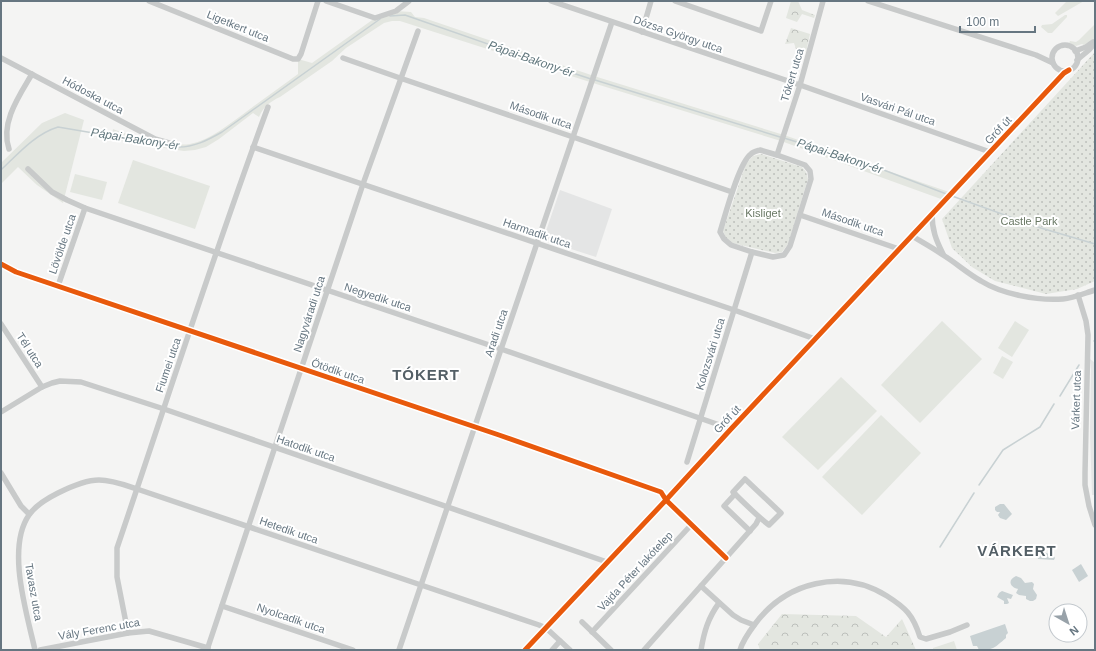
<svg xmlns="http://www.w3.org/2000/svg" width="1096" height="651" viewBox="0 0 1096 651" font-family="Arial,sans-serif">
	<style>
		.built { fill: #e4e5e5 }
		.grass { fill: #e3e6e0 }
		.forest { fill: url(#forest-crowns) }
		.park { fill: url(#park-dots) }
		.water { fill: #c8d1d3 }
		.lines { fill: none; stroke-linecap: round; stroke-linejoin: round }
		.stream { stroke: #c8d1d3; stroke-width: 1.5 }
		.street { stroke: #c8caca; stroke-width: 5.5 }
		.cycleway-casing { stroke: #fff; stroke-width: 8 }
		.cycleway { stroke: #e8590c; stroke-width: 5 }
		.labels { text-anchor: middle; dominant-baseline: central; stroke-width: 4; stroke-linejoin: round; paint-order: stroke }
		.street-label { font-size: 11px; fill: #667681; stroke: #fff }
		.park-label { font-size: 11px; fill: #697864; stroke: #fff }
		.water-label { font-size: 12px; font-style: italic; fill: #62787e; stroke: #fff }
		.district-label { font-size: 15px; font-weight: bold; letter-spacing: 1px; fill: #535f66; stroke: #fff }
	</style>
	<defs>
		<pattern id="forest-crowns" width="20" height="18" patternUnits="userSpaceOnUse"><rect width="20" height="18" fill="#e3e6e0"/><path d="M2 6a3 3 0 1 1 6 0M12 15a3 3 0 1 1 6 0" fill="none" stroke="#bcbfbb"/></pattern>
		<pattern id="park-dots" width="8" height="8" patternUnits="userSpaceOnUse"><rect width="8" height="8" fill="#e3e6e0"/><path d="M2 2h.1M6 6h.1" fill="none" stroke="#bcbfbb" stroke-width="1.8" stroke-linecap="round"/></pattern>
	</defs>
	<rect width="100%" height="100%" fill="#f4f4f3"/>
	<!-- built -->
	<g class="built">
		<polygon points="560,190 612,209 596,257 543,240"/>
		<polygon points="1090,359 1095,363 1095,495 1092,495 1090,433 1091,370"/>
	</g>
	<!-- grass -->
	<g class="grass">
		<polygon points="1067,1 1084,1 1058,16 1055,13"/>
		<path d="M396,11L411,12L415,17L424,18L594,76L784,135L949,192L941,199L781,141L593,83L400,21H392L384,23L346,48L332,61L280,97C271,101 263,107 259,117L253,113L219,139L206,147L195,150L184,151L132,143L112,139L113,129C130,136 172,147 190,144C211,140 229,124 246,112C263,99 281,87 298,74V59L312,63L375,18Z"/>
		<polygon points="1065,15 1067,15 1067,17 1052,33 1048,33 1041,27 1042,25 1052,24"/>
		<polygon points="1095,24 1095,38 1084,45 1082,44 1076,46 1069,43 1070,41 1076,42 1079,40"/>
		<polygon points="65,113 84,120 63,203 37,185 18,167 1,184 1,163 42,123"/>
		<polygon points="133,160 210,186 195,229 118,203"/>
		<polygon points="75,174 107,182 102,200 70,192"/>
		<polygon points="942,321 982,359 920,423 881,385"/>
		<polygon points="1015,321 1029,330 1012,357 998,348"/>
		<polygon points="1002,356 1013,362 1003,379 993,373"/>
		<polygon points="841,377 877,411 818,470 782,437"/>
		<polygon points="881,415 921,453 862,515 822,477"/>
		<polygon points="954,641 957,650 933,650 933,648"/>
	</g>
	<!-- forest -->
	<g class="forest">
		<polygon points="791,1 798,1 802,10 815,15 814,18 802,14 797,22 786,18"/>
		<polygon points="791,28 810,34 806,52 796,49 794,43 785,44"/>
		<polygon points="782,614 856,616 886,637 902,619 916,650 760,650 758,644"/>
	</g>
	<!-- park -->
	<g class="park">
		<polygon points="1095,52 1095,281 1077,289 1046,294 995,281 972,267 952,248 942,219"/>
		<polygon points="761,154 802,167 806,172 808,179 788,244 782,252 775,253 732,243 726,238 723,231 746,164 753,156"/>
	</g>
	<!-- water -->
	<g class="water">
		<polygon points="1000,504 1004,504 1012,514 1006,520 1000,518 998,515 1000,512 997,512 995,510 995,507"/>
		<path d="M1038,549C1043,551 1047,554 1053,555L1055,558L1054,560L1038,559L1037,554Z"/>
		<polygon points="1081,564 1088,576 1079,582 1072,570"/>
		<path d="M1016,576L1021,578L1025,583L1032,582L1034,584L1033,589L1037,595L1036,599L1033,601H1030L1026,599V596L1019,595L1016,593L1018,589C1010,587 1007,580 1016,576Z"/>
		<polygon points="1002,591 1013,595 1011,599 1007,598 1009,603 1007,604 1004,604 1004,601 997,597 999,593"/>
		<path d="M1005,624L1008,633L1006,635V638C994,648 994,650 979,650L977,646H973L970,636Z"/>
	</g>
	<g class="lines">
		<!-- stream -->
		<g class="stream">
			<polyline points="390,16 405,15 545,64 591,79"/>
			<polyline points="595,80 780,137"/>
			<polyline points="784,138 868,164 949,195"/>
			<path d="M176,147C193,148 208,140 222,132L380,19"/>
			<path d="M1,170C18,154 35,134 58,127L170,146"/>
			<polyline points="952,196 1041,228 1095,244"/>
			<polyline points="1094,341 1095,340"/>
			<polyline points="1060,396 1079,365"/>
			<polyline points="979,485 1003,450 1040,427 1054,404"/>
			<polyline points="940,547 974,493"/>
		</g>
		<!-- street -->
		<g class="street">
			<polyline points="149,1 293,59 298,59 301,54 318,1"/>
			<polyline points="326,1 375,18 396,11 409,1"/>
			<polyline points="551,1 800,85 990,152"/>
			<polyline points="675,1 761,31 771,1"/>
			<polyline points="868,1 1036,55 1053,63"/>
			<polyline points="642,32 651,1"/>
			<circle cx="1065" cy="58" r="13"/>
			<polyline points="1075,51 1086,47 1093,42"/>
			<polyline points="1,58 155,139 176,145"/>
			<polyline points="343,58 400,78 573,137 732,192"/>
			<polyline points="1077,60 1089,50 1095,43"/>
			<polyline points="253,147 734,310 815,339"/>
			<path d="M9,149C0,123 19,96 32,74"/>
			<path d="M760,150L777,155L805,165L810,171L811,179L790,246L784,255L773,257L752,252L731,245L724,239L720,232C725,216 739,162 751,154C753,152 757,151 760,150Z"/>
			<polyline points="777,155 800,85 823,1"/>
			<polyline points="28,169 52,192 67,200 85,208 501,349 731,429"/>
			<path d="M932,214C932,230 936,240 943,254"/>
			<polyline points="800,215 899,249"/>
			<path d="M912,236C922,242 933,248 943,255C956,263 967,273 981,281C1002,294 1037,301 1063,299C1074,298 1085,293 1095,290"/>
			<polyline points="1,264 16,272 499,435 661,492 666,500 726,558"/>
			<polyline points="58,286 85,208"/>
			<polyline points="1078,295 1086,321 1088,335 1085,473 1085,485 1089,506 1095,525"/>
			<polyline points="1,324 42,387"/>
			<polyline points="1,412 42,387 52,383 60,381 81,382 164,409 607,562"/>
			<polyline points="687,462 752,252"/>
			<polyline points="1,473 21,506 29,514"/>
			<path d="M745,479L781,513L769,525C757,516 744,503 733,492Z"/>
			<polyline points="735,494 724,506 750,531"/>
			<polyline points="701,586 733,615 741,620 754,625"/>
			<polyline points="222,606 353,650"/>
			<polyline points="582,622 611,650"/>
			<polyline points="592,632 692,524"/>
			<path d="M128,633L117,577V548C167,401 214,252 268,107"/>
			<path d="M35,650C27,614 6,548 29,515C35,506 48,498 58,493C70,487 85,480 99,480C112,480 125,485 137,489L421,585L539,625L546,628L570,650"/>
			<polyline points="40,650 128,633 149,631 208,648"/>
			<polyline points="207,650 363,184 418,31"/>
			<polyline points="399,650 612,22"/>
			<polyline points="525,650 666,500 731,429 1064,73 1069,70"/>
			<polyline points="552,650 560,641"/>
			<polyline points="644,650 756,524 759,518"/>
			<path d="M701,650C704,632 708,618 719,603"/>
			<path d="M740,650C743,640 749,632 755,624C786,582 842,568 887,596C906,608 913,615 920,637L926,639L950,632L967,625"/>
		</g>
		<!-- cycleway casing -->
		<g class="cycleway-casing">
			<g id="cycleway">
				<polyline points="1,264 16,272 499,435 661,492 666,500 726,558"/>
				<polyline points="525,650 666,500 731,429 1064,73 1069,70"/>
			</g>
		</g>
		<!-- cycleway -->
		<use href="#cycleway" class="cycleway"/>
	</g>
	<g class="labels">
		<!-- street labels -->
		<g class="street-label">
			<text transform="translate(238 26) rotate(22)">Ligetkert utca</text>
			<text transform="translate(678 34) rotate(19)">Dózsa György utca</text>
			<text transform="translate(792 75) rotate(-73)">Tókert utca</text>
			<text transform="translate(93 95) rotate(28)">Hódoska utca</text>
			<text transform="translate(898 109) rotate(19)">Vasvári Pál utca</text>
			<text transform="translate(541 115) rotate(19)">Második utca</text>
			<text transform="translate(998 130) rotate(-47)">Gróf út</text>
			<text transform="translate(853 222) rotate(19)">Második utca</text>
			<text transform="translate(537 233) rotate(19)">Harmadik utca</text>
			<text transform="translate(62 244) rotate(-71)">Lövölde utca</text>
			<text transform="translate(378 297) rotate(18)">Negyedik utca</text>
			<text transform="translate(309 314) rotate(-72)">Nagyváradi utca</text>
			<text transform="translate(496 333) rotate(-71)">Aradi utca</text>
			<text transform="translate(30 350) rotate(57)">Tél utca</text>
			<text transform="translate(710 354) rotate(-73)">Kolozsvári utca</text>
			<text transform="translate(168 365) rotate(-71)">Fiumei utca</text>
			<text transform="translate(338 371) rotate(19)">Ötödik utca</text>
			<text transform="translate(1076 400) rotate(-88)">Várkert utca</text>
			<text transform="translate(727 419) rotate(-47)">Gróf út</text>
			<text transform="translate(306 448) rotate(19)">Hatodik utca</text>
			<text transform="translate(289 530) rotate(19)">Hetedik utca</text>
			<text transform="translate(635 571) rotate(-47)">Vajda Péter lakótelep</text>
			<text transform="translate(34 592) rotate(80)">Tavasz utca</text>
			<text transform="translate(291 618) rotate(19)">Nyolcadik utca</text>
			<text transform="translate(99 629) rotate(-10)">Vály Ferenc utca</text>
		</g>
		<!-- park labels -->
		<g class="park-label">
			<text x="763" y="213">Kisliget</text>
			<text x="1029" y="221">Castle Park</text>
		</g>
		<!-- water labels -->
		<g class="water-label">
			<text transform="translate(531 59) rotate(19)">Pápai-Bakony-ér</text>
			<text transform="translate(135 139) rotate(9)">Pápai-Bakony-ér</text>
			<text transform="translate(840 156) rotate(18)">Pápai-Bakony-ér</text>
		</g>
		<!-- district labels -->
		<g class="district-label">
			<text x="426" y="374">TÓKERT</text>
			<text x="1017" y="550">VÁRKERT</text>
		</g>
	</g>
	<!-- border -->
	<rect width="1096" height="651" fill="none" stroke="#667681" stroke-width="4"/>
	<!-- north arrow -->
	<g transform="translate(1068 623) rotate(141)"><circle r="19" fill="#ffffff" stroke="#c2c8cd"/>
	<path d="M0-3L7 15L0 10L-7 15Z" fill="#98a2a9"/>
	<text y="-6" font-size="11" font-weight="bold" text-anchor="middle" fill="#667681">N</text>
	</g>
	<!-- scale -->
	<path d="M960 26v6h75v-6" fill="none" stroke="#667681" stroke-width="2"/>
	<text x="966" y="26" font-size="12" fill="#667681" stroke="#ffffff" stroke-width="3" paint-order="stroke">100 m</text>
</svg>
